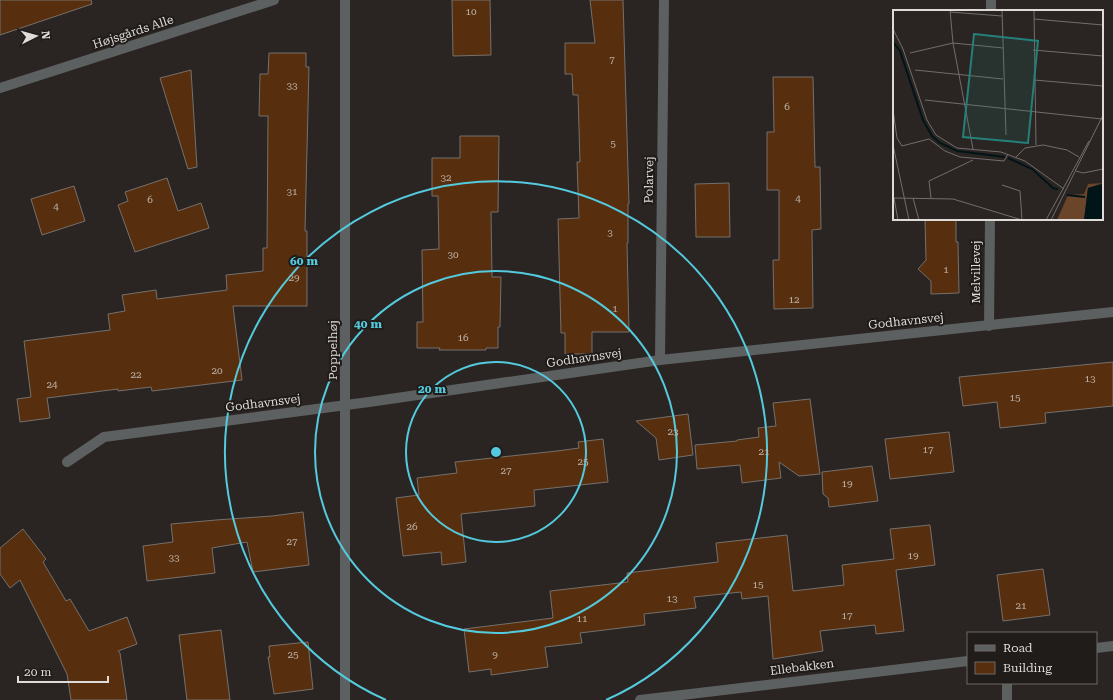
<svg xmlns="http://www.w3.org/2000/svg" width="1113" height="700" viewBox="0 0 1113 700" font-family="'Roboto Serif',serif">
	<style>
		.building { fill: #582f0e; stroke: #75706c }
		.lines { fill: none; stroke-linecap: round; stroke-linejoin: round }
		.minor { stroke: #5d6060; stroke-width: 10 }
		.ring { fill: none; stroke: #54cade; stroke-width: 2 }
		.labels { text-anchor: middle; dominant-baseline: central; stroke-width: 4; stroke-linejoin: round; paint-order: stroke }
		.number-label { font-size: 10px; fill: #bcb0a6 }
		.street-label { font-size: 12px; fill: #dedbd9; stroke: #201c19 }
		.inset-river { fill: none; stroke: #011519; stroke-width: 2 }
		.inset-road { fill: none; stroke: #726e6b; stroke-width: 1 }
		.view { fill: #248079; fill-opacity: 0.15; stroke: #248079; stroke-width: 2 }
		.inset-edge { fill: none; stroke: #dedbd9; stroke-width: 2 }
		.centre { fill: #54cade; stroke: #201c19; stroke-width: 2 }
		.ring-label { font-size: 12px; text-anchor: middle; font-weight: bold; fill: #54cade; stroke: #201c19; stroke-width: 4; stroke-linejoin: round; paint-order: stroke }
	</style>
	<rect width="100%" height="100%" fill="#2a2522"/>
	<!-- building -->
	<g class="building">
		<polygon points="0,0 91,0 92,4 0,35"/>
		<polygon points="452,0 490,0 491,55 453,56"/>
		<polygon points="590,0 623,0 629,204 628,204 628,243 627,243 629,332 592,332 592,354 565,354 565,333 561,333 558,219 579,218 577,162 580,162 578,95 573,95 572,74 565,74 565,43 595,43"/>
		<polygon points="269,53 306,53 306,67 309,67 305,231 307,231 307,306 233,306 242,380 152,391 151,387 118,391 118,389 47,398 50,418 20,422 17,399 31,397 24,341 110,330 108,314 125,311 122,295 156,290 157,299 227,290 226,275 263,271 263,248 267,248 268,116 259,116 260,74 268,74"/>
		<polygon points="191,70 197,167 188,169 160,78"/>
		<polygon points="773,77 813,77 815,167 820,167 821,229 812,230 813,308 774,309 773,260 779,260 779,190 767,190 767,132 774,132"/>
		<polygon points="460,136 499,136 498,212 491,212 492,277 501,277 500,327 498,327 498,348 486,348 486,350 439,350 440,348 417,348 417,322 423,322 422,250 439,249 438,196 432,196 432,158 460,158"/>
		<polygon points="167,178 178,211 201,203 209,228 135,252 118,205 128,201 125,192"/>
		<polygon points="729,183 730,237 696,237 695,184"/>
		<polygon points="74,186 85,221 42,235 31,199"/>
		<polygon points="925,219 956,219 956,242 958,242 959,293 931,294 931,281 918,269 926,260"/>
		<polygon points="1113,362 1113,406 1045,413 1046,423 1000,428 997,402 963,406 959,377"/>
		<polygon points="810,399 820,474 799,476 779,462 781,478 742,483 740,465 697,469 695,445 737,441 737,440 759,437 758,428 776,426 773,403"/>
		<polygon points="688,414 693,455 659,460 656,438 636,421"/>
		<polygon points="949,432 954,472 890,479 885,439"/>
		<polygon points="603,439 608,482 534,490 535,506 461,514 466,562 442,565 441,552 403,556 396,498 419,495 417,478 457,473 455,462 557,451 579,448 578,442"/>
		<polygon points="872,466 878,501 829,507 828,498 823,494 822,472"/>
		<polygon points="303,512 309,565 253,572 247,542 212,548 215,573 147,581 143,546 173,542 171,524 216,520 272,516"/>
		<polygon points="930,525 935,565 896,570 904,631 876,634 875,625 820,631 823,651 773,659 768,596 742,599 741,592 694,597 696,608 644,614 645,625 580,633 582,643 545,647 548,667 491,675 491,669 469,672 464,629 553,618 550,591 628,582 627,573 718,562 716,543 787,535 793,591 844,585 842,565 894,559 890,529"/>
		<polygon points="23,529 46,559 43,562 66,601 70,599 89,631 127,617 137,644 118,651 120,653 127,700 71,700 67,674 20,580 10,588 0,574 0,548"/>
		<polygon points="1043,569 1050,615 1003,621 997,575"/>
		<polygon points="221,630 230,700 187,700 179,635"/>
		<polygon points="308,642 313,689 274,694 268,657 270,657 269,646"/>
	</g>
	<g class="lines">
		<!-- minor -->
		<g class="minor">
			<polyline points="345,0 345,700"/>
			<polyline points="991,11 991,0"/>
			<polyline points="0,88 274,0"/>
			<polyline points="989,326 990,219"/>
			<polyline points="660,360 664,0"/>
			<polyline points="67,462 104,437 369,402 660,360 1113,312"/>
			<polyline points="1096,648 1113,646"/>
			<polyline points="1007,683 1007,700"/>
			<polyline points="640,700 968,661"/>
		</g>
	</g>
	<!-- distance rings -->
	<g class="ring">
		<circle cx="496" cy="452" r="90"/>
		<circle cx="496" cy="452" r="181"/>
		<path d="M386 700A271 271 0 1 1 606 700"/>
	</g>
	<g class="labels">
		<!-- number labels -->
		<g class="number-label">
			<text x="471" y="11">10</text>
			<text x="612" y="59">7</text>
			<text x="292" y="85">33</text>
			<text x="787" y="106">6</text>
			<text x="613" y="143">5</text>
			<text x="446" y="177">32</text>
			<text x="292" y="191">31</text>
			<text x="798" y="198">4</text>
			<text x="150" y="199">6</text>
			<text x="56" y="206">4</text>
			<text x="610" y="232">3</text>
			<text x="453" y="254">30</text>
			<text x="946" y="269">1</text>
			<text x="294" y="277">29</text>
			<text x="794" y="299">12</text>
			<text x="615" y="308">1</text>
			<text x="463" y="337">16</text>
			<text x="217" y="370">20</text>
			<text x="136" y="374">22</text>
			<text x="1090" y="378">13</text>
			<text x="52" y="384">24</text>
			<text x="1015" y="397">15</text>
			<text x="673" y="431">23</text>
			<text x="928" y="449">17</text>
			<text x="764" y="451">21</text>
			<text x="583" y="461">25</text>
			<text x="506" y="470">27</text>
			<text x="847" y="483">19</text>
			<text x="412" y="526">26</text>
			<text x="292" y="541">27</text>
			<text x="913" y="555">19</text>
			<text x="174" y="557">33</text>
			<text x="758" y="584">15</text>
			<text x="672" y="598">13</text>
			<text x="1021" y="605">21</text>
			<text x="847" y="615">17</text>
			<text x="582" y="618">11</text>
			<text x="293" y="654">25</text>
			<text x="495" y="654">9</text>
		</g>
		<!-- street labels -->
		<g class="street-label">
			<text transform="translate(133 32) rotate(-18)">Højsgårds Alle</text>
			<text transform="translate(649 180) rotate(-89)">Polarvej</text>
			<text transform="translate(976 272) rotate(-90)">Melvillevej</text>
			<text transform="translate(906 321) rotate(-6)">Godhavnsvej</text>
			<text transform="translate(333 350) rotate(-90)">Poppelhøj</text>
			<text transform="translate(584 358) rotate(-8)">Godhavnsvej</text>
			<text transform="translate(263 403) rotate(-7)">Godhavnsvej</text>
			<text transform="translate(802 667) rotate(-7)">Ellebakken</text>
		</g>
	</g>
	<!-- overview -->
	<g transform="translate(893 10)">
		<rect width="210" height="210" fill="#2a2522"/>
		<path d="M210,173L195,178L191,210H164L175,185L191,184L195,174Z" fill="#6b4529"/>
		<path d="M210,174V210H191L195,178Z" fill="#011519"/>
		<path class="inset-river" d="M0,32L7,41L30,110L39,126L47,133L64,141L112,147M115,148L139,159L160,178L165,179M174,185L192,187"/>
		<path class="inset-road" d="M57,0L60,33L80,139M109,0L113,125M141,0L143,135M57,2L109,6M141,9L210,15M0,19L10,39L34,110L43,125L64,138L108,142L132,151L171,179M140,40L210,46M17,43L60,33L110,38M22,60L110,69M141,70L210,76M32,90L209,109M0,100L4,128L9,136L36,129L52,141L67,147L111,151L115,144M0,135L16,210M123,147L132,138L150,135L174,140L186,147M183,161L190,163L210,159M109,175L127,181L129,210M0,188L60,189L129,210M1,188L5,210M20,188L26,210M38,188L36,171L80,150M153,210L196,131M158,210L210,105"/>
		<path class="view" d="M81,24L145,31L135,133L70,127Z"/>
		<rect width="210" height="210" class="inset-edge"/>
	</g>
	<circle cx="496" cy="452" r="6" class="centre"/>
	<g class="ring-label">
		<text x="304" y="265">60 m</text>
		<text x="368" y="328">40 m</text>
		<text x="432" y="393">20 m</text>
	</g>
	<!-- legend -->
	<rect x="967" y="632" width="130" height="52" fill="#201c19" stroke="#6c6866"/>
	<rect x="975" y="645" width="20" height="6" fill="#5d6060" stroke="#6c6866"/>
	<text x="1003" y="652" font-size="12" fill="#dedbd9">Road</text>
	<rect x="975" y="662" width="20" height="12" fill="#582f0e" stroke="#6c6866"/>
	<text x="1003" y="672" font-size="12" fill="#dedbd9">Building</text>
	<!-- north arrow -->
	<g transform="translate(36 36) rotate(84)" stroke="#201c19" stroke-width="3" paint-order="stroke">
	<path d="M0-3L7 15L0 10L-7 15Z" fill="#dedbd9"/>
	<text y="-6" font-size="11" font-weight="bold" text-anchor="middle" fill="#dedbd9">N</text>
	</g>
	<!-- scale -->
	<path d="M18 676v6h90v-6" fill="none" stroke="#dedbd9" stroke-width="2"/>
	<text x="24" y="676" font-size="12" fill="#dedbd9" stroke="#201c19" stroke-width="3" paint-order="stroke">20 m</text>
</svg>
